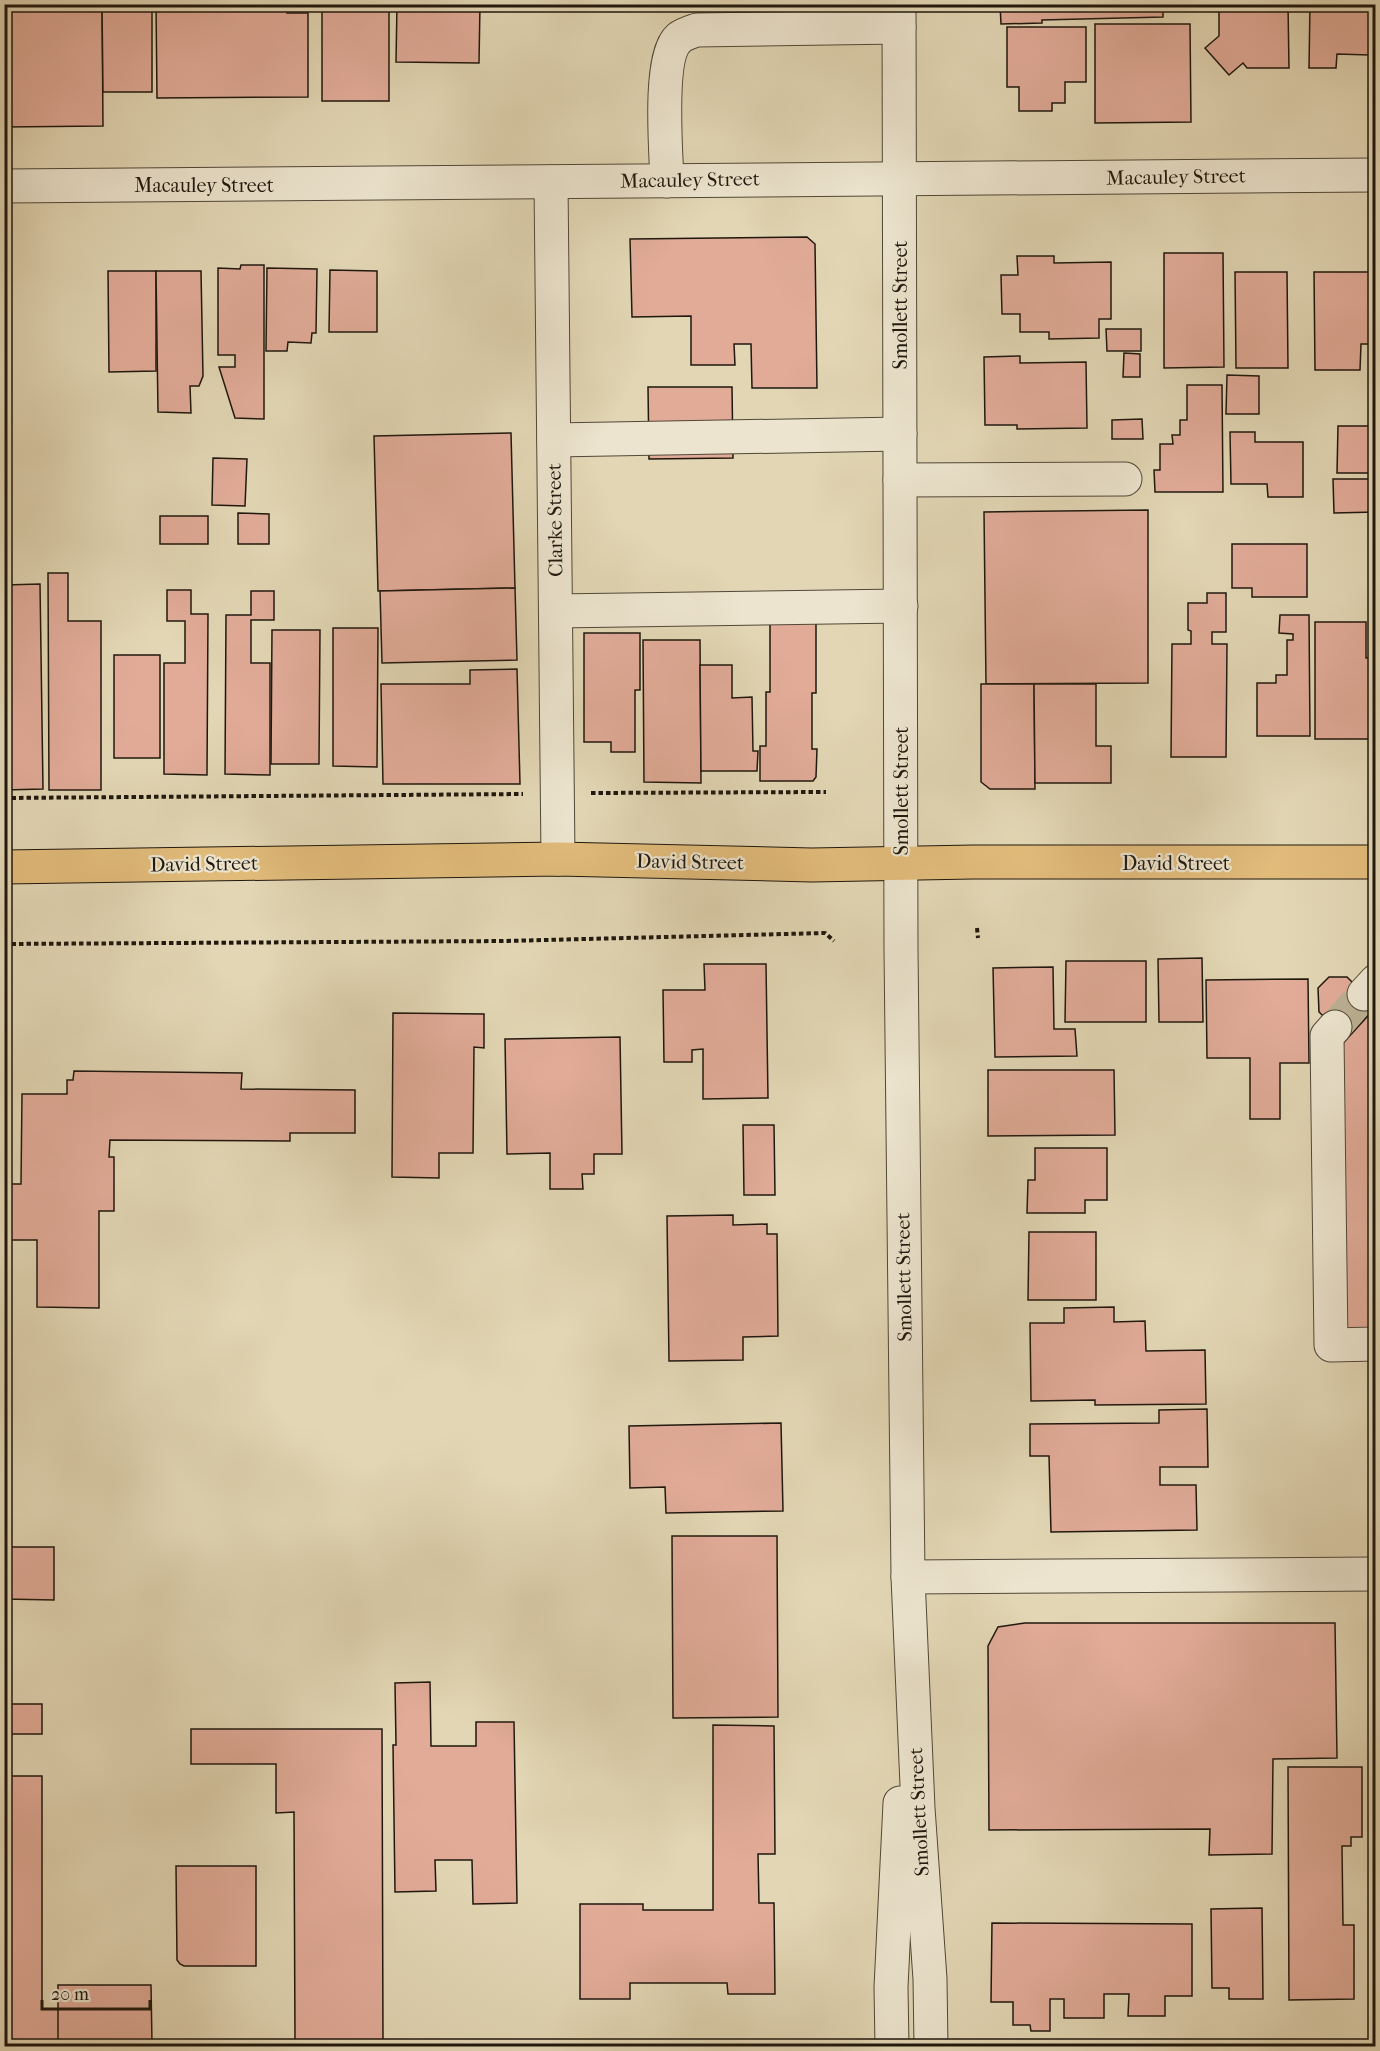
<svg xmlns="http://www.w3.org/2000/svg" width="1380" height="2051" viewBox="0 0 1380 2051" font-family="'IM FELL French Canon',serif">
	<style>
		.building { fill: #e1ab98; stroke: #1f180e; stroke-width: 1.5 }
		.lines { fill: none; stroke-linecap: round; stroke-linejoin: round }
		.minor-tunnel { stroke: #bbb093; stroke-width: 33; stroke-dasharray: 33 16; stroke-linecap: butt }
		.minor-casing { stroke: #504838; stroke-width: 35 }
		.major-casing { stroke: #1f180e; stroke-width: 35 }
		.path { stroke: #1f180e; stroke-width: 4; stroke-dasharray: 4.5 3; stroke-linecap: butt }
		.minor { stroke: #ece4ce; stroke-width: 33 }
		.major { stroke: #e1bb7a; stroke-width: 33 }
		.labels { text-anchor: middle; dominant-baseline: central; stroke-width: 4.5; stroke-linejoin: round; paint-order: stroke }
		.street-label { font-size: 20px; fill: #1f180e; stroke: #ece4ce }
	</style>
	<rect width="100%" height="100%" fill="#e2d6b4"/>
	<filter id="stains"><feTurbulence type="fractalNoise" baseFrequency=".00333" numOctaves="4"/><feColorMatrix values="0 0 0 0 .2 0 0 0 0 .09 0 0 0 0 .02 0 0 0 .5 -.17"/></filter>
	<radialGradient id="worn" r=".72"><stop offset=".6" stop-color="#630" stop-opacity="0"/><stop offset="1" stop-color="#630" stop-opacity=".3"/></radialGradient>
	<!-- building -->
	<g class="building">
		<polygon points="4,4 102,4 103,126 4,127"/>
		<polygon points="102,4 152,4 152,92 103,92"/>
		<polygon points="156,4 287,4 287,13 308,13 308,97 157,98"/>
		<rect x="322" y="4" width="67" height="97"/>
		<polygon points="397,4 480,4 479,63 396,62"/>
		<polygon points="707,4 795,4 795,6 707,7"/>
		<polygon points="1000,4 1163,4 1163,17 1042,20 1042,23 1001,24"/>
		<polygon points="1219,4 1288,4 1289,68 1247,68 1243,63 1229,75 1205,48 1219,36"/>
		<polygon points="1310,4 1376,4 1376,32 1370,32 1370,55 1337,54 1336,68 1309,68"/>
		<polygon points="1095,24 1190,24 1191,122 1095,123"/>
		<polygon points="1007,27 1086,27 1086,82 1065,82 1065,103 1052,103 1052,111 1019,111 1019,87 1007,87"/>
		<polygon points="807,237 815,244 817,388 752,388 751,344 734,344 735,365 691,365 691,316 632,317 630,239"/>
		<polygon points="1164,253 1223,253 1224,367 1164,368"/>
		<polygon points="1017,256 1054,256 1054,263 1111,262 1111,319 1099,319 1099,338 1049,339 1049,332 1020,332 1020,314 1002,314 1001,275 1018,275"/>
		<polygon points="241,265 264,265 264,419 235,418 219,367 235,367 235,355 218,355 218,268 240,269"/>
		<polygon points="267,268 317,269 316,333 312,333 311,343 288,342 287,351 266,351"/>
		<polygon points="330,270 377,271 377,332 329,332"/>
		<polygon points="108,271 156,271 156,371 109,372"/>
		<polygon points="156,271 201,271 203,376 199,386 190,386 191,413 158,412"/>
		<polygon points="1235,272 1287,272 1288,368 1236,368"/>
		<polygon points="1314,272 1370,272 1370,344 1361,344 1360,370 1315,370"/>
		<polygon points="1106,329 1141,329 1141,351 1107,351"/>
		<polygon points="1124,353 1140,354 1140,377 1123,377"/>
		<polygon points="1020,356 1020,363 1086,362 1087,428 1017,429 1017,425 985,425 984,357"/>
		<polygon points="1227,375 1259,376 1259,414 1226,414"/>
		<polygon points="1187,385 1222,385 1223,492 1155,492 1154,470 1160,470 1160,444 1173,444 1172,435 1180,435 1180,420 1187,420"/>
		<polygon points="648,387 732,387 733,458 649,459"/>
		<polygon points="1142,419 1143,439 1112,439 1112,420"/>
		<polygon points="1338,426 1376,426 1376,473 1337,473"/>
		<polygon points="1230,432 1255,432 1255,442 1303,442 1303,497 1268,497 1267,484 1231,484"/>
		<polygon points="511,433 515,588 378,591 374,436"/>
		<polygon points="213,458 247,459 245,506 212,505"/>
		<polygon points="1333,479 1376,479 1376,512 1334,513"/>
		<polygon points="1148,510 1148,683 986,684 984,512"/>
		<polygon points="238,513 269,514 269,544 238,544"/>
		<rect x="160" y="516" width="48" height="28"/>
		<polygon points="1232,544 1307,544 1307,597 1252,597 1252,588 1232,588"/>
		<polygon points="48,573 68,573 68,621 101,621 101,790 49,790"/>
		<polygon points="40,584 43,789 4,790 4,585"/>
		<polygon points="515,588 517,660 382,663 380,591"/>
		<polygon points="167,590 191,590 191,614 208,614 207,775 164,774 164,663 185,663 185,621 167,621"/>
		<polygon points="251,591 274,591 274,620 251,620 251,663 270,663 270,775 225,774 226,615 251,615"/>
		<polygon points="1207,593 1226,593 1226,632 1212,632 1212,644 1227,644 1226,757 1171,757 1172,644 1191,644 1191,631 1188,630 1188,603 1207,603"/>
		<polygon points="1280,615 1309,615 1310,736 1257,736 1257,683 1276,683 1276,675 1287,675 1287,640 1293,640 1293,634 1279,633"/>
		<polygon points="770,620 816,620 816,693 812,693 812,749 817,749 816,777 813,781 760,781 760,746 766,746 766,692 770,692"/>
		<polygon points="1315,622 1366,622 1366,658 1376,657 1376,739 1315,739"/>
		<polygon points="333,628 378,628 377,767 333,766"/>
		<polygon points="272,630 320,630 319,764 271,764"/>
		<polygon points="584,633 640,633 640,690 635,690 635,752 611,752 611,742 584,742"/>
		<polygon points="643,640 700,640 701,783 644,782"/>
		<rect x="114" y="655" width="46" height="103"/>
		<polygon points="700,665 732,665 732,698 752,697 753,751 758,751 757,771 701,771"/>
		<polygon points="517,669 520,784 383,784 381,684 470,684 470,670"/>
		<polygon points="981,684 1034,684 1035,789 990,789 981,782"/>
		<polygon points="1034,684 1096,684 1096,746 1111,746 1111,783 1035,783"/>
		<polygon points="1202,958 1203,1022 1159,1022 1158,959"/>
		<polygon points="1066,961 1146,961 1146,1022 1065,1022"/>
		<polygon points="704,964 766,964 768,1098 703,1099 703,1049 692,1050 692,1062 664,1062 663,990 705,990"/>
		<polygon points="1053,967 1054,1029 1075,1029 1077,1056 995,1057 993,968"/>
		<polygon points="1329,977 1347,977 1376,1006 1347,1039 1319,1012 1318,988"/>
		<polygon points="1308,979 1309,1063 1280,1063 1280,1119 1250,1119 1250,1058 1207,1058 1206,980"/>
		<polygon points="1376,1007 1376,1333 1340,1334 1335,1052"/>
		<polygon points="393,1013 484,1014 484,1048 474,1047 473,1153 439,1153 439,1178 392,1177"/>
		<polygon points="620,1037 622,1154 594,1154 594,1174 582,1174 583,1189 550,1189 550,1153 507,1154 505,1039"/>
		<polygon points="988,1070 1114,1070 1115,1135 988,1136"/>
		<polygon points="74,1071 242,1073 241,1089 355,1090 355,1133 290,1133 290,1141 110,1140 109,1157 114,1157 114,1211 99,1211 99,1308 37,1307 37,1240 4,1240 4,1184 21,1184 22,1094 67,1094 67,1080 73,1080"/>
		<polygon points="743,1125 774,1125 775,1195 744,1195"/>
		<polygon points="1035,1148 1107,1148 1107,1200 1085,1200 1085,1213 1027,1213 1028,1180 1035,1180"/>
		<polygon points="733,1215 733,1225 767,1224 767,1234 777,1234 778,1336 743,1337 743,1360 669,1361 667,1216"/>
		<polygon points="1029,1232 1096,1232 1096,1300 1028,1300"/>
		<polygon points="1114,1307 1114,1322 1145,1321 1146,1351 1205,1350 1206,1404 1095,1405 1095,1400 1031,1401 1030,1323 1064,1323 1064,1308"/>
		<polygon points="1207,1409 1208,1467 1160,1467 1160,1485 1196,1485 1197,1530 1051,1532 1049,1456 1030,1456 1030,1424 1159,1423 1159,1410"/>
		<polygon points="781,1423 783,1511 666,1513 665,1487 630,1488 629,1426"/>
		<rect x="4" y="1468" width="4" height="29"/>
		<polygon points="672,1536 777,1536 778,1717 673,1718"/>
		<polygon points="4,1547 54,1547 54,1600 4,1599"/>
		<polygon points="1025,1623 1335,1623 1337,1758 1273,1759 1272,1854 1209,1855 1210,1829 989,1830 988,1646 998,1627"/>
		<rect x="4" y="1646" width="6" height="41"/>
		<polygon points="430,1682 431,1746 476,1746 476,1722 514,1722 517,1903 473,1904 472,1860 435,1860 436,1891 395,1892 393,1745 396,1745 395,1683"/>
		<rect x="4" y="1704" width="38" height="30"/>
		<polygon points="713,1725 774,1726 775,1854 758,1854 759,1903 774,1903 775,1994 728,1994 727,1983 630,1983 630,1999 580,1999 580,1904 643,1904 643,1910 713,1910"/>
		<polygon points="191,1729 382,1729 383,2040 295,2040 294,1812 276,1813 276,1764 191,1764"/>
		<polygon points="1288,1767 1362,1767 1362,1837 1351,1837 1351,1846 1342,1846 1343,1925 1354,1925 1354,1999 1289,2000"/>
		<polygon points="4,1776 42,1776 42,2009 59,2009 59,2046 4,2046"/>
		<polygon points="176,1866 256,1866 256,1966 184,1966 180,1964 177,1960"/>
		<polygon points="1262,1908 1263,1999 1229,1999 1229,1988 1212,1988 1211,1909"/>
		<polygon points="992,1923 1192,1924 1192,1996 1165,1996 1165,2016 1128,2016 1129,1994 1104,1994 1104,2018 1064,2018 1064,1999 1050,1999 1050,2031 1031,2031 1030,2025 1013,2025 1013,2002 991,2002"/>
		<polygon points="58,1985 151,1985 152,2044 58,2045"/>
	</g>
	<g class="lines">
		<!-- minor-tunnel -->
		<polyline class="minor-tunnel" points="1335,1027 1364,994"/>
		<!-- minor casing -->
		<g class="minor-casing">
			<g id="minor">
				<polyline points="899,4 901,949 908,1577 918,1808 930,1979 931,2046"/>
				<path d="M667,181C666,152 658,56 679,38C684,34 691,32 697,30L899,27"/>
				<polyline points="551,182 558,859"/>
				<polyline points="4,186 1376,175"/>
				<polyline points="554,440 900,434"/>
				<polyline points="900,480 1125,479"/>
				<polyline points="556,611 901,606"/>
				<polyline points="1364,994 1376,981"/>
				<polyline points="1335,1027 1327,1036 1331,1345 1376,1344"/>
				<polyline points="908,1577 1376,1574"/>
				<polyline points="892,2046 891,1987 900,1803"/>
			</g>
		</g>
		<!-- major casing -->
		<g class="major-casing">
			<polyline id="major" points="4,867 558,859 812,865 973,862 1376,862"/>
		</g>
		<!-- path -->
		<g class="path">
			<polyline points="591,793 826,792"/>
			<polyline points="4,798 523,794"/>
			<polyline points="977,928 978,938"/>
			<polyline points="4,944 505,941 825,933 834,941"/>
			<polyline points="981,2046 984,2043"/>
		</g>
		<!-- minor -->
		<use href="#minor" class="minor"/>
		<!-- major -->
		<use href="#major" class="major"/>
	</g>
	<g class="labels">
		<!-- street labels -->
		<g class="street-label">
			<text transform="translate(1176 177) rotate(-1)">Macauley Street</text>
			<text transform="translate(690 180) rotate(-1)">Macauley Street</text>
			<text x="204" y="185">Macauley Street</text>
			<text transform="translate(900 305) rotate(-90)">Smollett Street</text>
			<text transform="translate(555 520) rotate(-91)">Clarke Street</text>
			<text transform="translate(901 791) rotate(-90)">Smollett Street</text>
			<text transform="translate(690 862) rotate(1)">David Street</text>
			<text x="1176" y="863">David Street</text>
			<text transform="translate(204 864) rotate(-1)">David Street</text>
			<text transform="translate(904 1277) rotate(-91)">Smollett Street</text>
			<text transform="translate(919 1812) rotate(-93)">Smollett Street</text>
		</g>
	</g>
	<!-- margin -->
	<rect width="1380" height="2051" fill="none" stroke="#e2d6b4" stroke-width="24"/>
	<rect x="6" y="6" width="1368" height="2039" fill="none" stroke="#1f180e" stroke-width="3"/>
	<rect x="12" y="12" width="1356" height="2027" fill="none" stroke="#1f180e" stroke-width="1.5"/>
	<!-- scale -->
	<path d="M42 2000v9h108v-9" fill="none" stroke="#1f180e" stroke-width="3"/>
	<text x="51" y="2000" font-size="18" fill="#1f180e" stroke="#ece4ce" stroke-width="4.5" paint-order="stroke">20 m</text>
	<rect width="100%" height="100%" filter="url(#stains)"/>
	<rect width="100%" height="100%" fill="url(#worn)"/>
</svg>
